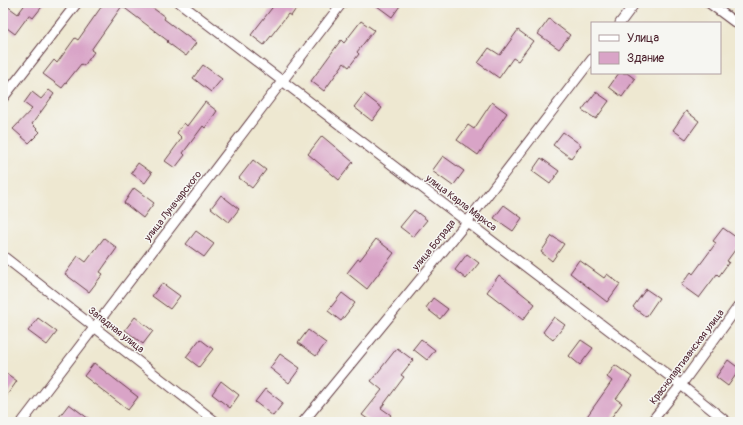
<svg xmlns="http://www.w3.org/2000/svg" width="743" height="425" viewBox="0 0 743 425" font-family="Pangolin,sans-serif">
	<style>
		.building { fill: #d9a4c7 }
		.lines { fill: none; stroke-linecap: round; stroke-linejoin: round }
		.street-casing { stroke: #633d44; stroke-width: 11 }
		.street { stroke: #fff; stroke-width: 9 }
		.labels { text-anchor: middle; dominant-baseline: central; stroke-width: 3; stroke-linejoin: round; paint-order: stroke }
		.street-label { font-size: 10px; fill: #4a1f2b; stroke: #f6f6f2 }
	</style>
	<rect width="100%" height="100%" fill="#f6f6f2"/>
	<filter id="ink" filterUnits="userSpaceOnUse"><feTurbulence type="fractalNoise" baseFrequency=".025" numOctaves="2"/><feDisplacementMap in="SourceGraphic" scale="8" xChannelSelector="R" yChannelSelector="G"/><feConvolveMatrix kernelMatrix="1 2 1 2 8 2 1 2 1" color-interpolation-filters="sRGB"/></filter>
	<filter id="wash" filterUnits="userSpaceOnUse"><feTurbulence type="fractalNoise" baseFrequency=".012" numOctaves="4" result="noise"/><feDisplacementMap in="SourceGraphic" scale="16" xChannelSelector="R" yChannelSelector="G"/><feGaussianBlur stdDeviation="0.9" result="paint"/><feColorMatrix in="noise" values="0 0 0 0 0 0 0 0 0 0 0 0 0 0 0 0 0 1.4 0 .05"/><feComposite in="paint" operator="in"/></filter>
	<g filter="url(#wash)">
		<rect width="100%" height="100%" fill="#eee8d1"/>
		<g id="blocks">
			<!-- building -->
			<g class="building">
				<polygon points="3,3 18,14 26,3 45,3 33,18 29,15 15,34 3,25"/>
				<polygon points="104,3 146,3 165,17 164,19 196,43 186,56 167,42 168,41 122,6 91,50 94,52 84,66 81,64 62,88 43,74 54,60 57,63 75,38 78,40"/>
				<polygon points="273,3 300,3 291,16 288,14 264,45 251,35 275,4"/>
				<polygon points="373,3 402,3 392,17"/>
				<polygon points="549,19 570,35 559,49 538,34"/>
				<polygon points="361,21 374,30 357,52 359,54 349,67 344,63 324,91 311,81 341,40 344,43"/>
				<polygon points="518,30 533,41 518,61 513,58 499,78 478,63 489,48 500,55"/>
				<polygon points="203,65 222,79 211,92 193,78"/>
				<polygon points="619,73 627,73 635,79 622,97 609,87"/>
				<polygon points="49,90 54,94 32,124 40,132 29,143 13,129 32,109 24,103 32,92 41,99"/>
				<polygon points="596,92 609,101 596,119 582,110"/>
				<polygon points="364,94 382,108 372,121 354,107"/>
				<polygon points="205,102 217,111 205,128 203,126 183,153 185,155 175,168 165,161 182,138 177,133 184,123 187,126"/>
				<polygon points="492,102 507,113 478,155 457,140 468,125 474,129"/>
				<polygon points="686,111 699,121 686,139 673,130"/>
				<polygon points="563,132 581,145 571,158 553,145"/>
				<polygon points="322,136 353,162 339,180 308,154"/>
				<polygon points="443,156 464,171 453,186 432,171"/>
				<polygon points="541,158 559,171 550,184 532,171"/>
				<polygon points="253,160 266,170 252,188 239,178"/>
				<polygon points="138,163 152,173 145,183 131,173"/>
				<polygon points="134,188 154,203 143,218 124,203"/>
				<polygon points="221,195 239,209 229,222 211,208"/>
				<polygon points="504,205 522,218 513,231 494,218"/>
				<polygon points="414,210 427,220 413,237 400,227"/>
				<polygon points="723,228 740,240 740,243 727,261 729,262 719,276 717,274 699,298 681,285 691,272 693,274 716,243 713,241"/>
				<polygon points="196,231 214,244 204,257 186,244"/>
				<polygon points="552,236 564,244 552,261 541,252"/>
				<polygon points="104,238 117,248 100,272 103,274 89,292 65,274 78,256 86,262"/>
				<polygon points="376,239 394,253 367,289 347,273 358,259 360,260"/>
				<polygon points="467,254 479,263 466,279 455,270"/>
				<polygon points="579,260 604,278 607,274 620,284 607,302 570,273"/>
				<polygon points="499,275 535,304 523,320 487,292"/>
				<polygon points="162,283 180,296 170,309 152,296"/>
				<polygon points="646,289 659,298 646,317 633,307"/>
				<polygon points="342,293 355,303 341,321 328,311"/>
				<polygon points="433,298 448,309 440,319 426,308"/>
				<polygon points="135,317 153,331 143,344 125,330"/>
				<polygon points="554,317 565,325 553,340 543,332"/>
				<polygon points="38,318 57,332 47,345 28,331"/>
				<polygon points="308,330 326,343 316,356 298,343"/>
				<polygon points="200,339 213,349 199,367 186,357"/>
				<polygon points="421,339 435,350 427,360 413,349"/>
				<polygon points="581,340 593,348 580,365 569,356"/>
				<polygon points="397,348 413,360 401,375 404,377 381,408 391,415 386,422 372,422 362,415 382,390 371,381"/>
				<polygon points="280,354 300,368 289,383 270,368"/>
				<polygon points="728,360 740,369 728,386 716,377"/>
				<polygon points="94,363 138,397 128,410 84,376"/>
				<polygon points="615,365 632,377 616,399 622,403 608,422 583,422 612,381 607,377"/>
				<polygon points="3,371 17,381 3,401"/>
				<polygon points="221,381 239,395 230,408 212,394"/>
				<polygon points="265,389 283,403 273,416 255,402"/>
				<polygon points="69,404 93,422 66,422 59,417"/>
			</g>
		</g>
	</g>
	<g filter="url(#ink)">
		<use href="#blocks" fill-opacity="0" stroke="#633d44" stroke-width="1"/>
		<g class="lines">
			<!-- street casing -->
			<g class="street-casing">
				<g id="street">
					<polyline points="180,3 681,385 727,422"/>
					<polyline points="709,3 740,26"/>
					<polyline points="620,23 635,3"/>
					<polyline points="3,98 77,3"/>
					<polyline points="3,256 216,422"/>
					<polyline points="22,422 342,3"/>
					<polyline points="303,422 467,222 592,59"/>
					<polyline points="651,422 681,385 740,304"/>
				</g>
			</g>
			<!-- street -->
			<use href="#street" class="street"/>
		</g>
	</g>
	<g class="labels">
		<!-- street labels -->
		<g class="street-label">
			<text transform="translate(461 203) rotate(37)">улица Карла Маркса</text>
			<text transform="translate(173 206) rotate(-52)">улица Луначарского</text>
			<text transform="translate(434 245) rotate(-51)">улица Бограда</text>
			<text transform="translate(116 330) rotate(38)">Западная улица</text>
			<text transform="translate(687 357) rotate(-53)">Краснопартизанская улица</text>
		</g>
	</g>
	<!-- margin -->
	<rect width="743" height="425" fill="none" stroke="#f6f6f2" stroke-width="16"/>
	<!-- legend -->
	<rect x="591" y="22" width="130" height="52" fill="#f6f6f2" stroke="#b1a0a2"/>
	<rect x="599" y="35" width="20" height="6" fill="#ffffff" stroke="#b1a0a2"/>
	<text x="627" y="42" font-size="12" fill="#4a1f2b">Улица</text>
	<rect x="599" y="52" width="20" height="12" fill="#d9a4c7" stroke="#b1a0a2"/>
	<text x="627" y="62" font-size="12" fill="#4a1f2b">Здание</text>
</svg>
